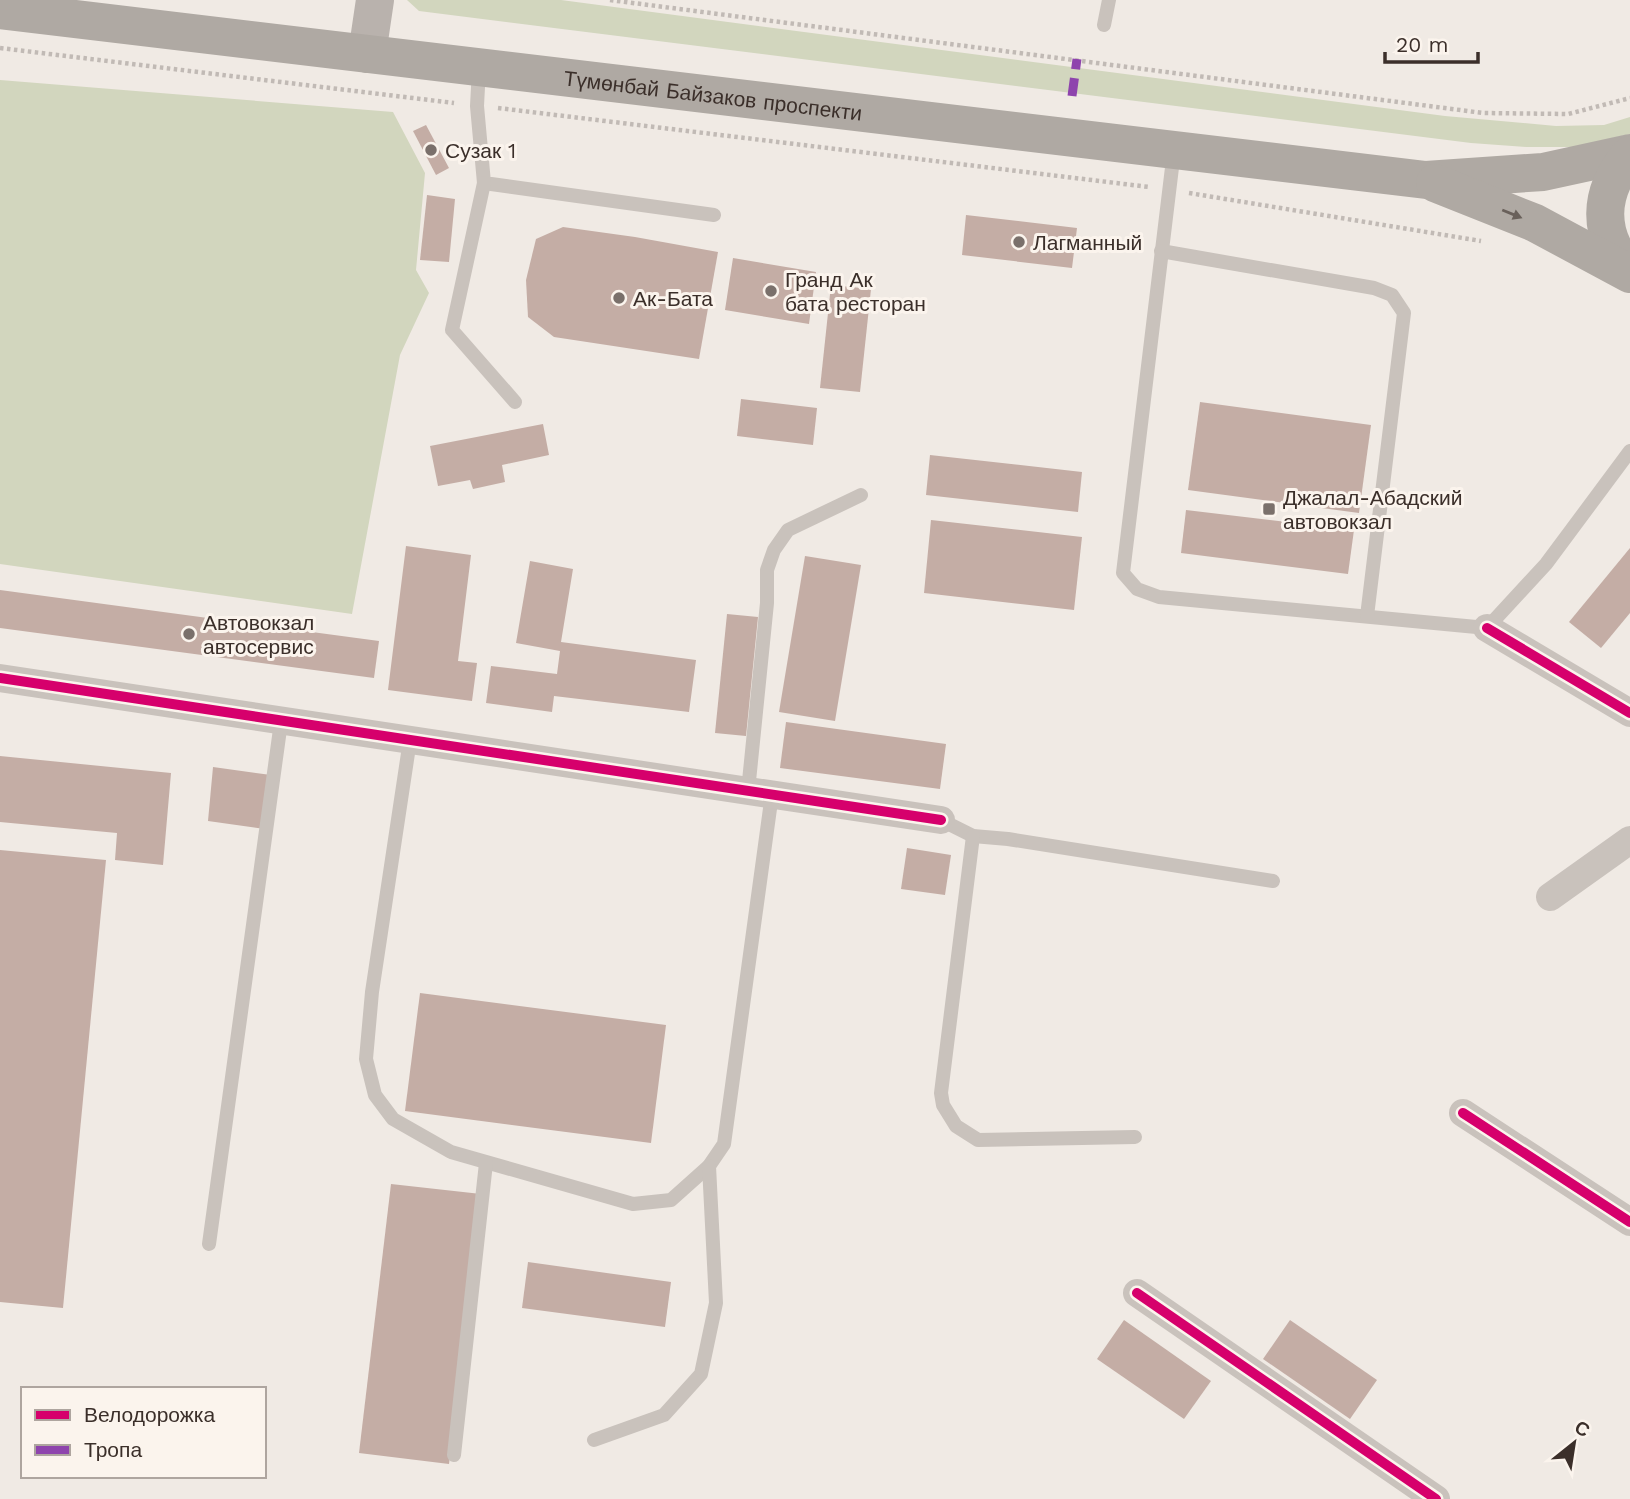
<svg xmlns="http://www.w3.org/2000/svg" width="1630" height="1499" viewBox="0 0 1630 1499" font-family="'Work Sans',sans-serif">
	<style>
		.green { fill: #d2d6be }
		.building { fill: #c4ada5 }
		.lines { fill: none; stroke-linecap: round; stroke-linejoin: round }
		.path { stroke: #c1bab5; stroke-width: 4.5; stroke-dasharray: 3.5 3.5; stroke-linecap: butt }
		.lane { stroke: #c9c2bc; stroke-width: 14 }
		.street { stroke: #c9c2bc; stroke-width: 28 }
		.secondary { stroke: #b9b2ad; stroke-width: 38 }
		.highway { stroke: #afa9a3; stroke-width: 38 }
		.quiet { stroke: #8e44ad; stroke-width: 9; stroke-dasharray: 18 9; stroke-linecap: butt }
		.cycleway-casing { stroke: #fbf4ed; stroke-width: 15 }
		.cycleway { stroke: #d6006c; stroke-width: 10 }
		.oneway { fill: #69605a }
		.poi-dot { fill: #7a706b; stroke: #fbf4ed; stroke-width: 2.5 }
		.labels { text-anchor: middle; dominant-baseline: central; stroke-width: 6; stroke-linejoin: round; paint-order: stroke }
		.street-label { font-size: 21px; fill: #3b2f2a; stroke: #fbf4ed }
		.poi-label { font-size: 21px; fill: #3b2f2a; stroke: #fbf4ed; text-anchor: start }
	</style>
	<rect width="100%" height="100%" fill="#f0eae4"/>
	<!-- green -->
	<g class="green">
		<polygon points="407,0 561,0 1445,116 1556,126 1604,125 1630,117 1630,134 1574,147 1526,147 1471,143 419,11"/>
		<polygon points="0,80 393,112 425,173 416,270 429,293 400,355 352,614 0,564"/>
	</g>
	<!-- building -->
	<g class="building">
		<polygon points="426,125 449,168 436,175 413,131"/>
		<polygon points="427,195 455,199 449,262 420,260"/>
		<polygon points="966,215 1077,228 1072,268 962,255"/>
		<polygon points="563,227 635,237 718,252 699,359 554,337 528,317 526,280 536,239"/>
		<polygon points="733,258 816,272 809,324 725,310"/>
		<polygon points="831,285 871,289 860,392 820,388"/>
		<polygon points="741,399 817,408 813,445 737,436"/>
		<polygon points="1200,402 1371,425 1359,513 1188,490"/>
		<polygon points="543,424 549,455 502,465 505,482 473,489 470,480 438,486 430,446"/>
		<polygon points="930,455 1082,472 1078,512 926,495"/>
		<polygon points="1186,510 1354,530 1348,574 1181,553"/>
		<polygon points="931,520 1082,537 1074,610 924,593"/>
		<polygon points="406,546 471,555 458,661 477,663 472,701 388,690"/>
		<polygon points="1630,548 1630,613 1601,648 1569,622"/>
		<polygon points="805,556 861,565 835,721 779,712"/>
		<polygon points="530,561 573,569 561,642 696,660 689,712 554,696 552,712 486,703 491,666 557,674 560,651 516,643"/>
		<polygon points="0,590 379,641 374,678 0,628"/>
		<polygon points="727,614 758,617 746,736 715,733"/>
		<polygon points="786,722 946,744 940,789 780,768"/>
		<polygon points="0,756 171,773 163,865 115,860 117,833 0,822"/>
		<polygon points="213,767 271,775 265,829 208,821"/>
		<polygon points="907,848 951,855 945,895 901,889"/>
		<polygon points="0,850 106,860 63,1308 0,1302"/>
		<polygon points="420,993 666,1025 651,1143 405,1111"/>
		<polygon points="391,1184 481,1194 449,1464 359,1453"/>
		<polygon points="528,1262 671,1282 665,1327 522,1308"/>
		<polygon points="1124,1320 1211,1381 1184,1419 1097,1359"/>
		<polygon points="1290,1320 1377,1380 1350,1419 1263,1359"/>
	</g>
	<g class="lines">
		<!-- path -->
		<g class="path">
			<polyline points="610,0 1483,113 1568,114 1630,98"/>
			<polyline points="0,48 454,103"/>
			<polyline points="498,108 1149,187"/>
			<polyline points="1189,193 1481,241"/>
		</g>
		<!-- lane -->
		<g class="lane">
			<polyline points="1104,25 1109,0"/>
			<polyline points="479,68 477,106 484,183 714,215"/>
			<polyline points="1174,151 1123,573 1137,589 1159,597 1487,628 1546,564 1630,451"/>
			<polyline points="484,183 452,330 515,402"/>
			<polyline points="1161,251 1374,288 1392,295 1404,313 1367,616"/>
			<polyline points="410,740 372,992 366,1059 375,1095 393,1119 451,1152 633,1204 671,1200 709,1166 724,1144 772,794"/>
			<polyline points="748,791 767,603 767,570 774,550 788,530 861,495"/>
			<polyline points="941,820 973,836 1008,839 1273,881"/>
			<polyline points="973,836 941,1093 943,1105 956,1126 978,1140 1135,1137"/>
			<polyline points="209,1244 281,722"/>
			<polyline points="594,1440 664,1415 701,1374 716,1303 709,1166"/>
			<polyline points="454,1455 486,1163"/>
		</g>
		<!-- street -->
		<g class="street">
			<polyline points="1487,628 1630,713"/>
			<path d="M0,678C313,727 627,772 941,820"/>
			<polyline points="1550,897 1630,840"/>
			<polyline points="1463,1113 1630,1222"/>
			<polyline points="1137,1293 1436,1499"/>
		</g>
		<!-- secondary -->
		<polyline class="secondary" points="367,54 375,0"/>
		<!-- highway -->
		<g class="highway">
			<path id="s1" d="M0,10L1426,180L1543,172L1630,153"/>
			<path d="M1630,155C1598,192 1596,235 1630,271"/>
			<polyline points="1435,183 1535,223 1630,274"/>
		</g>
		<!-- quiet -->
		<polyline class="quiet" points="1072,96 1077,59"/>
		<!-- cycleway casing -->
		<g class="cycleway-casing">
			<g id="cycleway">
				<polyline points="1487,628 1630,713"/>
				<path d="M0,678C313,727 627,772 941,820"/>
				<polyline points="1463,1113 1630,1222"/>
				<polyline points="1137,1293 1436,1499"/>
			</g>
		</g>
		<!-- cycleway -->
		<use href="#cycleway" class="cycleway"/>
	</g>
	<!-- one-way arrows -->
	<defs><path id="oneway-solid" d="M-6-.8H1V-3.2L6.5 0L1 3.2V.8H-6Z" transform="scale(1.75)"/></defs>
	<use class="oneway" href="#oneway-solid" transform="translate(1512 214) rotate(22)"/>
	<!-- markers -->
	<g class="poi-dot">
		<circle cx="431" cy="150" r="7"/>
		<circle cx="1019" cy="242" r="7"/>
		<circle cx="771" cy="291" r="7"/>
		<circle cx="619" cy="298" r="7"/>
		<rect x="1262" y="502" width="14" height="14" rx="3.5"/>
		<circle cx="189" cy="634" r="7"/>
	</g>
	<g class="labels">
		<!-- street labels -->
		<g class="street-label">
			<text stroke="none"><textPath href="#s1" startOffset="718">Түмөнбай Байзаков проспекти</textPath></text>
		</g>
		<!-- poi labels -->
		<g class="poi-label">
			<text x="445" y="150">Сузак 1</text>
			<text x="1033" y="242">Лагманный</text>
			<text x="785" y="279">Гранд Ак<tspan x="785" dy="24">бата ресторан</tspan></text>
			<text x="633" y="298">Ак-Бата</text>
			<text x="1283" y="497">Джалал-Абадский<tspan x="1283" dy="24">автовокзал</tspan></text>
			<text x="203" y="622">Автовокзал<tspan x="203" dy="24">автосервис</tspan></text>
		</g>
	</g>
	<!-- legend -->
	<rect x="21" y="1387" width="245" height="91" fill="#fbf4ed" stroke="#aea59f" stroke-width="2"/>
	<rect x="35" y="1410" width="35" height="10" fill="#d6006c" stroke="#aea59f" stroke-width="2"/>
	<text x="84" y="1422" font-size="21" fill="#3b2f2a">Велодорожка</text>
	<rect x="35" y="1445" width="35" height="10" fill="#8e44ad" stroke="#aea59f" stroke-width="2"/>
	<text x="84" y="1457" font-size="21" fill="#3b2f2a">Тропа</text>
	<!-- north arrow -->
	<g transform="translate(1574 1443) rotate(30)" stroke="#fbf4ed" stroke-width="5" paint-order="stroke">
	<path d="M0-5L12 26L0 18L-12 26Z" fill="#3b2f2a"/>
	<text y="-10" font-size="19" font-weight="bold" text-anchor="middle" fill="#3b2f2a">С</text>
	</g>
	<!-- scale -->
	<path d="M1385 52v10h93v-10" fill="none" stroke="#3b2f2a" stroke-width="3.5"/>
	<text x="1396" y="52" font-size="21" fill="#3b2f2a" stroke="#fbf4ed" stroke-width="5" paint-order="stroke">20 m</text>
</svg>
